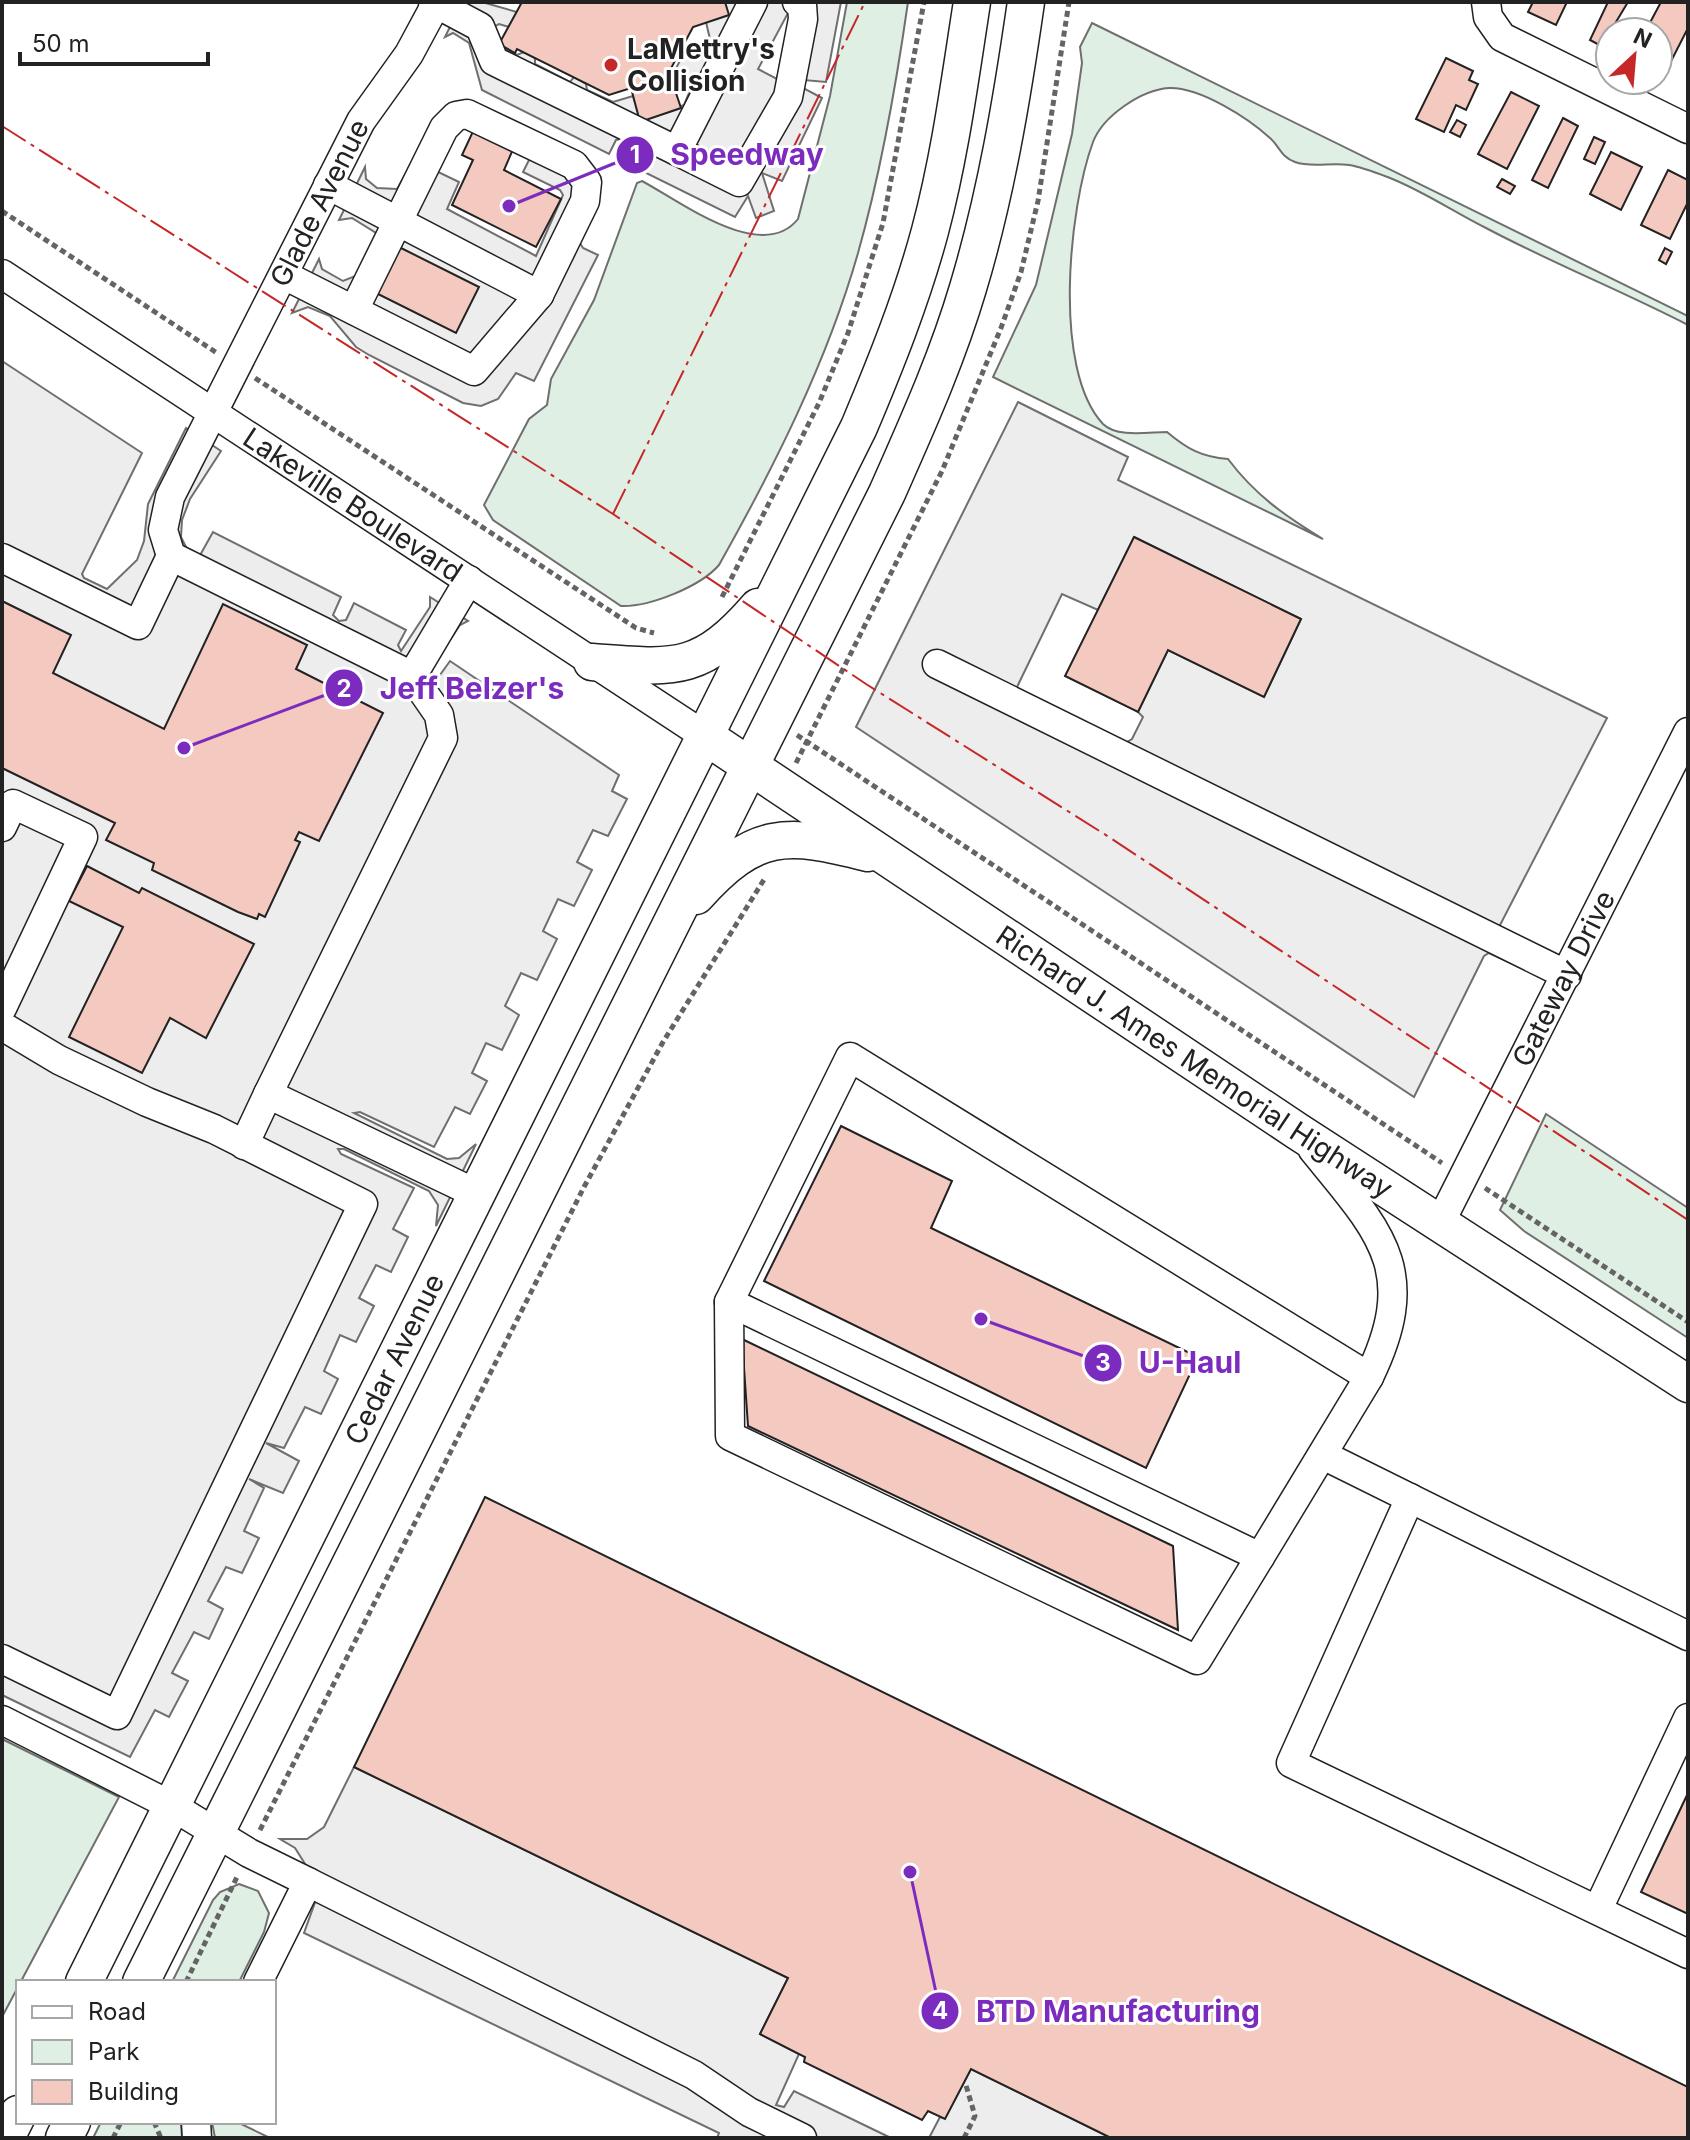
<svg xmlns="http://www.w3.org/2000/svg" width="1690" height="2140" viewBox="0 0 1690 2140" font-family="Inter,sans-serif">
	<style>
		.green { fill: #e0efe3; stroke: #6f6f6f; stroke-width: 2 }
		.parking { fill: #ededed; stroke: #6f6f6f; stroke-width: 2; fill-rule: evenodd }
		.building { fill: #f3c9c0; stroke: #222; stroke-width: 2 }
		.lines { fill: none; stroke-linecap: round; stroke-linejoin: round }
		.minor-casing { stroke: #222; stroke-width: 31 }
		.major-casing { stroke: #222; stroke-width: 39 }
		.path { stroke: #646464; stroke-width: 5; stroke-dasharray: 6 4; stroke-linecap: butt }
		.minor { stroke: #fff; stroke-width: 28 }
		.major { stroke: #fff; stroke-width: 36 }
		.power { stroke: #c62828; stroke-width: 2; stroke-dasharray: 28 6 4 6; stroke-linecap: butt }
		.poi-dot { fill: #c62828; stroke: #fff; stroke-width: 3 }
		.labels { text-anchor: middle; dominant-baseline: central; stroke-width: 6; stroke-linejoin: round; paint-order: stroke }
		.poi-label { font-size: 28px; font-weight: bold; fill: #222; stroke: #fff; text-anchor: start }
		.street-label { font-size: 28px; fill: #222; stroke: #fff }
		.leader { fill: none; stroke: #7b2cbf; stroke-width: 3 }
		.callout-dot { fill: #7b2cbf; stroke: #fff; stroke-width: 3 }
		.mark-label { font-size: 24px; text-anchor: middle; font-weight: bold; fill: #fff }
		.callout-label { font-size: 30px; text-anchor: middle; font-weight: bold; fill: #7b2cbf; stroke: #fff; stroke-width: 6; stroke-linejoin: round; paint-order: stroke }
	</style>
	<rect width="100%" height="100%" fill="#fff"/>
	<!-- green -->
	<g class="green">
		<path d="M847,2H908C896,86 881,172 858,253C827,362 774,467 719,565C700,587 649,607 621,606L493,520L484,505L529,419L547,405L551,379L594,300L637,183L642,181C681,202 762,264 798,219L830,96Z"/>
		<path d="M1092,23L1688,316V325C1622,291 1552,263 1486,228C1454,212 1423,191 1390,178C1377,173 1362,167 1349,165C1332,162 1311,168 1295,162C1281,157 1280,147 1270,138C1248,118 1200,87 1169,88C1141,90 1103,116 1093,142C1069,207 1052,370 1103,424C1117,438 1149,432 1167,432C1187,449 1202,457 1228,459C1255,495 1285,516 1323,539L993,377L1036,285L1072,134L1082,63L1080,47Z"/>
		<polygon points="1546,1114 1688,1208 1688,1338 1524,1231 1500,1210"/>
		<polygon points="2,1739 119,1797 2,2017"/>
		<polygon points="239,1884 258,1891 269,1913 264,1932 239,1982 172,1982 213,1900 220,1892"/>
		<polygon points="101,2122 181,2122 182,2138 93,2138"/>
		<polygon points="212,2122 237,2122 270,2138 215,2138"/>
	</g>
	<!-- parking -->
	<g class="parking">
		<path d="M462,2H482L517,12L509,27L499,24L494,27L502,48L517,55L524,52L535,58V64L570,82L574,77L586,84L587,90L613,102L633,96L641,121L684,105L694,81L675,70L689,44L704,52L712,48L706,22L725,2H841L826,82L804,80L803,88L822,98L782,181L762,173L774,211L756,218L748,196L735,217L634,167L640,150L621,139L616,140L609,154L482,90L469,43L453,33L445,37ZM788,13L790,14L777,79L758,69Z"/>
		<path d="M465,105L582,162L593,174L597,186L578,240L583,248L598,255L534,381L516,373L498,399L481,406L463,403L369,355L356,347L330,316L308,307L292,313L319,259L322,269L343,281L358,275L376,233L352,218L339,220L365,167L366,179L377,188L397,189L438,116L447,109ZM467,119L530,148L531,156L523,172L560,190L563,195L536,256L447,209L459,182L434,170L457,122Z"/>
		<polygon points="2,361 142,453 82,574 84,578 107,589 137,560 144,541 148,504 186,428 221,451 190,499 182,520 181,537 187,549 199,557 213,532 341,597 333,615 339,621 346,620 354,603 406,630 398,645 401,651 430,607 430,597 468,621 460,625 436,661 431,671 433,677 440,675 450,661 619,775 612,791 627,799 608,836 593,830 577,862 592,870 574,906 558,899 543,931 557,939 537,980 521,973 505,1006 519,1015 502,1050 486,1043 472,1073 487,1081 470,1114 455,1107 434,1147 360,1112 354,1113 447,1159 459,1158 476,1144 436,1226 438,1205 429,1191 344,1149 338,1149 341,1154 414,1188 393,1229 408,1237 391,1272 376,1265 359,1298 374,1306 356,1342 340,1335 324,1371 338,1379 321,1414 305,1407 284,1448 266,1443 299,1461 283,1493 249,1479 264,1488 244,1531 259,1538 242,1573 226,1567 208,1601 223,1609 209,1639 194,1632 172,1673 188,1681 169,1717 155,1710 130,1757 2,1695"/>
		<path d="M1018,402L1128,457L1118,480L1607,718L1499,927L1531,943L1519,967L1489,953L1484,956L1414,1097L856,727ZM1134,537L1301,619L1264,697L1168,650L1138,712L1143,717L1132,739L1125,743L1018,691L1017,687L1062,594L1098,610Z"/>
		<polygon points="354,1767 788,1978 760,2034 799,2054 776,2105 784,2107 794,2091 891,2138 717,2138 719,2133 304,1933 317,1897 314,1878 295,1848 280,1839 307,1839 324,1827"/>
		<polygon points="971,2069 1111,2138 929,2138 940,2117 945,2118"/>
	</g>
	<!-- building -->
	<g class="building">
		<polygon points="522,2 725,2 729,15 693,27 669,72 681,108 640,122 631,88 609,95 517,49 515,53 499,44"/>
		<polygon points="1533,2 1567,2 1556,25 1528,12"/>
		<polygon points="1608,2 1628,2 1610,32 1605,48 1590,40"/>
		<polygon points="1661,2 1688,2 1688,28 1664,75 1658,72 1658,32 1645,32"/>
		<polygon points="1446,58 1473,71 1469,80 1478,84 1466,110 1456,105 1444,132 1416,119"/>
		<polygon points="1511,92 1539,106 1507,169 1478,154"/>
		<polygon points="1563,118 1578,126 1548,188 1532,180"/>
		<polygon points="1457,120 1466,125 1460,137 1450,132"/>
		<polygon points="475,127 514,147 504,170 561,199 536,247 452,205 473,160 462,155"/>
		<polygon points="1594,137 1605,142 1595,164 1584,159"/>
		<polygon points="1611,152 1642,167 1621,210 1590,194"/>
		<polygon points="1668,170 1688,180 1688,202 1670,239 1641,225"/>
		<polygon points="1502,179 1515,186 1510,194 1497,187"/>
		<polygon points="395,245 479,287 456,333 372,291"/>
		<polygon points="1665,248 1672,252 1666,264 1659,260"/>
		<polygon points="1134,537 1301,619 1264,697 1168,650 1138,712 1065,676"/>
		<polygon points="2,601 71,635 53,673 164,729 223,604 307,645 296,669 383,713 319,841 299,832 295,840 300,842 265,917 259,914 257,919 238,912 152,870 154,863 106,840 115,823 2,768"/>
		<polygon points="87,866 139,893 142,888 254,944 206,1038 170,1018 142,1073 69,1037 123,927 69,901"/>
		<polygon points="841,1126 952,1181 931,1228 1198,1357 1146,1468 764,1281"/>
		<polygon points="742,1339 1173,1546 1178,1630 748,1426"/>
		<polygon points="485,1497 1688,2087 1688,2138 1111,2138 971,2069 945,2119 928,2111 922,2120 804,2062 805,2057 760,2034 788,1978 354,1767"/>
		<polygon points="1688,1793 1688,1914 1641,1892"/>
	</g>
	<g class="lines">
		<!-- minor casing -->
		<g class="minor-casing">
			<g id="minor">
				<polyline points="433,2 480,27 494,61 677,151"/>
				<polyline points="753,2 677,151 739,182 788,97 803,19 802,5 797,2"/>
				<polyline points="1486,2 1488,17 1502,37 1688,129"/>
				<path id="s1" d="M2,274L705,736"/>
				<polyline points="284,275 474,371 539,295 328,185"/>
				<polyline points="354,310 444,128 456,116 467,114 574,165 587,182 585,201 539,295"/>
				<polyline points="2,558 138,625 171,556"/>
				<polyline points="469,580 412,676 439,715 443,738 268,1094 477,1194"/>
				<polyline points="937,664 1567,975"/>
				<path id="s2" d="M412,676L171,556L163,530L170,497L361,121L409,54L437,2"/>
				<polyline points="2,827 13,804 83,837 2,1008"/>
				<polyline points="2,1026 59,1060 147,1102 214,1129 363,1204 117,1715 2,1659"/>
				<polygon points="850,1057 1369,1377 1260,1557 729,1302"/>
				<polyline points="244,1145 268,1094"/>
				<path d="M1313,1150C1380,1232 1421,1270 1369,1377"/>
				<path id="s3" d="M1440,1223L1688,732"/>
				<polyline points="729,1302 730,1436 1197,1660 1260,1557"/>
				<polyline points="1323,1455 1688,1636"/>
				<polyline points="1410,1498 1291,1763 1688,1954"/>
				<polyline points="2,1720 172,1806 249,1853 308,1882 258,1982"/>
				<polyline points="308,1882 694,2075 749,2112 802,2138"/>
				<polyline points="1598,1909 1688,1718"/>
				<polyline points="196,2122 197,2138"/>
			</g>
		</g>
		<!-- major casing -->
		<g class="major-casing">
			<g id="major">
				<path d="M592,662C674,668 700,674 758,607"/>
				<path id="s4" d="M705,736L1297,1131L1688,1384"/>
				<path d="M696,896C755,830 786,832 868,853"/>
				<path id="s5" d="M84,1982L859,427C886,363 912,298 930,231C950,156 960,79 972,2"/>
				<path d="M141,1982L887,493C917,425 947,359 968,288C996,195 1012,99 1026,2"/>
				<polyline points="6,2138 18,2114"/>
				<polyline points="64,2138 72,2122"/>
			</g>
		</g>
		<!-- path -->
		<g class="path">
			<polyline points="2,211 217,353"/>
			<polyline points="255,378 636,628 654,633"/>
			<polyline points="722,597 819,403 848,333 883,223 924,2"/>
			<polyline points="797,735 1442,1163"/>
			<polyline points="796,763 942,471 1001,328 1021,272 1038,201 1069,2"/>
			<polyline points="1485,1188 1688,1322"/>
			<polyline points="260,1830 584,1187 663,1042 765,878"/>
			<polyline points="186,1982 238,1875"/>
			<polyline points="154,2122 161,2138"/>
			<polyline points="113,2138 121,2122"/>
			<polyline points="964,2138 975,2116 965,2082"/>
		</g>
		<!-- minor -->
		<use href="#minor" class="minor"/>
		<!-- major -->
		<use href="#major" class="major"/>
		<!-- power -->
		<g class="power">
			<polyline points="2,126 613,514 866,684 1109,837 1688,1220"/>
			<polyline points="613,514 865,2"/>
		</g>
	</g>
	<!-- markers -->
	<circle class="poi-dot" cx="611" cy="65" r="8"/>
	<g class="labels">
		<!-- poi labels -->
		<g class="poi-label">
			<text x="627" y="49">LaMettry's<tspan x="627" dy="32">Collision</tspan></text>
		</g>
		<!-- street labels -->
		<g class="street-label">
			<text stroke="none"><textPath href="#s2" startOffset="660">Glade Avenue</textPath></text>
			<text stroke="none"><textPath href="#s1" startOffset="420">Lakeville Boulevard</textPath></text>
			<text stroke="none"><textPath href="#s3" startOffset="274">Gateway Drive</textPath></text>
			<text stroke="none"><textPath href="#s4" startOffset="588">Richard J. Ames Memorial Highway</textPath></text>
			<text stroke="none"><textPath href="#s5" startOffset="696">Cedar Avenue</textPath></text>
		</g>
	</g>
	<!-- callouts -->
	<path class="leader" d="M509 206L635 155M184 748L344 688M981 1319L1103 1363M910 1872L940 2011"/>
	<g class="callout-dot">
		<circle cx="509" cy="206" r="8"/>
		<circle cx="184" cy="748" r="8"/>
		<circle cx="981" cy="1319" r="8"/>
		<circle cx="910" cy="1872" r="8"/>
		<circle cx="635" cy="155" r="20"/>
		<circle cx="344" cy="688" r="20"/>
		<circle cx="1103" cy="1363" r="20"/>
		<circle cx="940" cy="2011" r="20"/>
	</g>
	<g class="mark-label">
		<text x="635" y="163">1</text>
		<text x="344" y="697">2</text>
		<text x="1103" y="1371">3</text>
		<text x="940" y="2019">4</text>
	</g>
	<g class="callout-label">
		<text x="747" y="165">Speedway</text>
		<text x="472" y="699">Jeff Belzer's</text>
		<text x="1190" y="1373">U-Haul</text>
		<text x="1118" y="2022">BTD Manufacturing</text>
	</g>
	<!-- border -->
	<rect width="1690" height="2140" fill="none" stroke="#222222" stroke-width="8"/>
	<!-- legend -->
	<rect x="16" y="1980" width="260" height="144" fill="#ffffff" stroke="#a7a7a7" stroke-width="2"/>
	<rect x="32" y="2006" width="40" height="12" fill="#ffffff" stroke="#a7a7a7" stroke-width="2"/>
	<text x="88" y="2020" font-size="24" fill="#222222">Road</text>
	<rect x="32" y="2040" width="40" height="24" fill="#e0efe3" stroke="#a7a7a7" stroke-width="2"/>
	<text x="88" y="2060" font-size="24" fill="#222222">Park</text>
	<rect x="32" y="2080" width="40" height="24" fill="#f3c9c0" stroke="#a7a7a7" stroke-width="2"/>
	<text x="88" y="2100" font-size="24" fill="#222222">Building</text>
	<!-- north arrow -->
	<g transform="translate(1634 56) rotate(26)"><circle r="38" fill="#ffffff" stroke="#a7a7a7" stroke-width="2"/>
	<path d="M0-6L14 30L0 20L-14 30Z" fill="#c62828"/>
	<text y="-12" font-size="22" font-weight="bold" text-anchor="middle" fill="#222222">N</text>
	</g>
	<!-- scale -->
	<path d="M20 52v12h188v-12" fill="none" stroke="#222222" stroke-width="4"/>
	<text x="32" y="52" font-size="24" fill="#222222" stroke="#ffffff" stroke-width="6" paint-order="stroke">50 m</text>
</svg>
